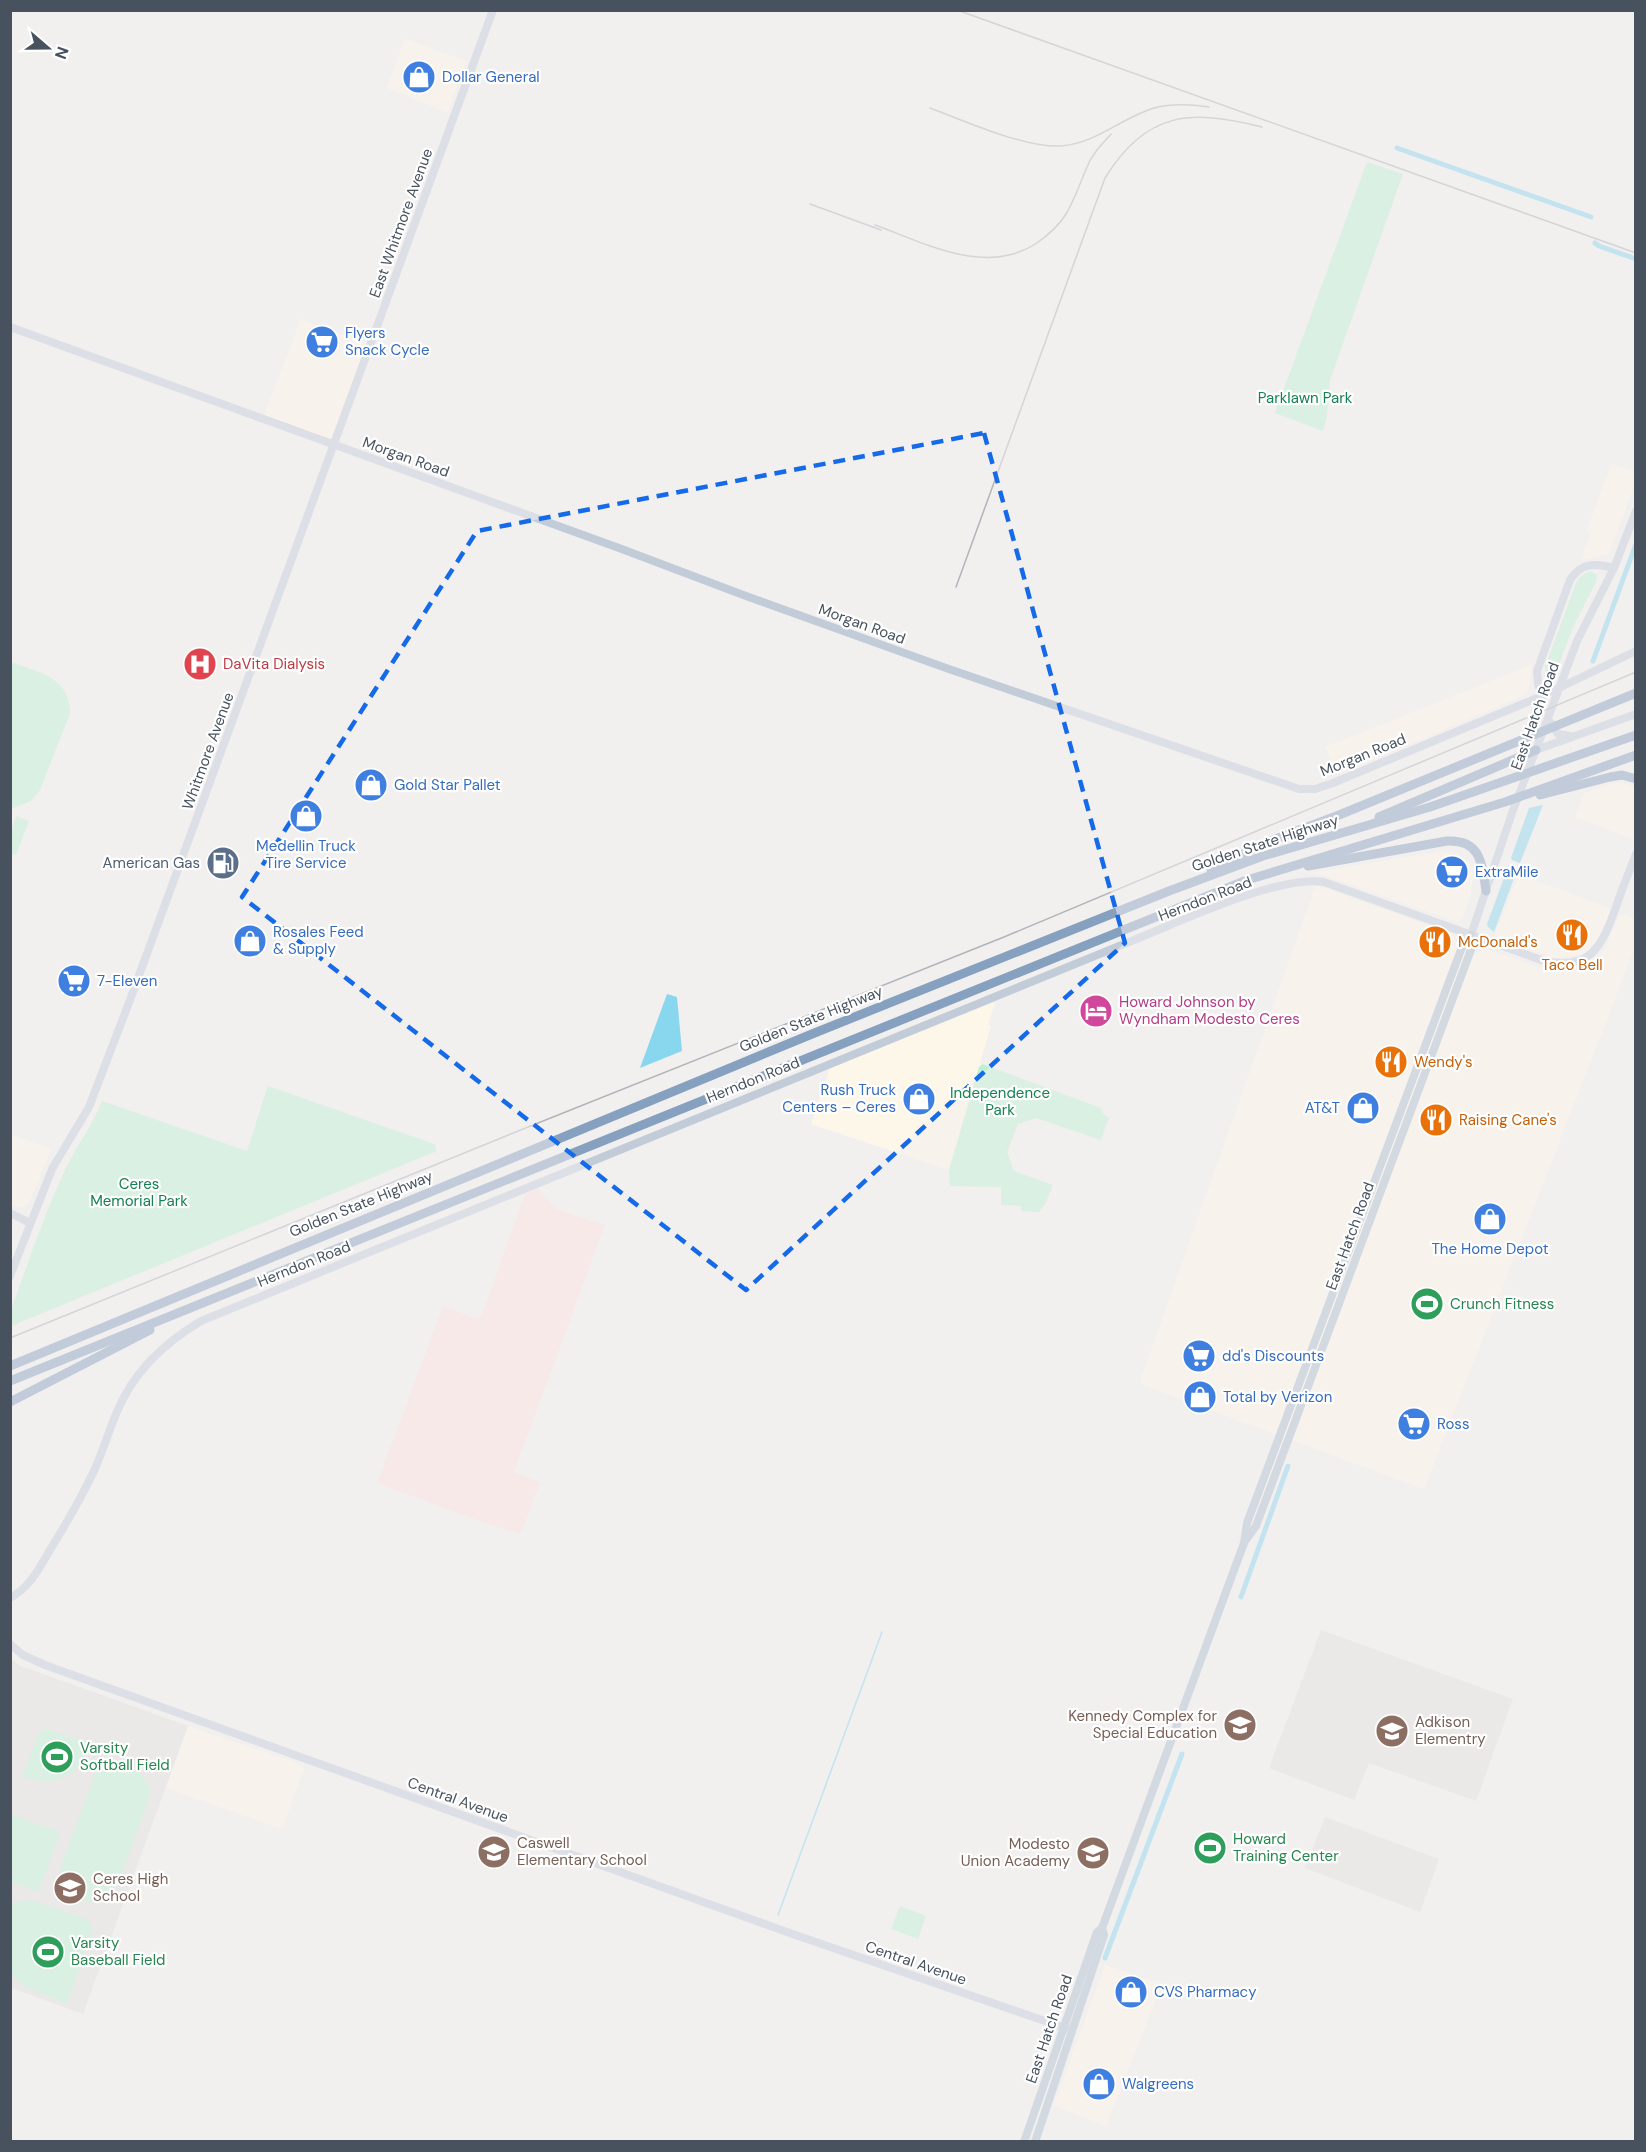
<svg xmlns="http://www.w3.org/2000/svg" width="1646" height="2152" viewBox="0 0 1646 2152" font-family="'DM Sans',sans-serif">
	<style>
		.commercial { fill: #fdf7e9 }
		.education { fill: #e3e0e1 }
		.medical { fill: #fce3e0 }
		.green { fill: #bdf1d2 }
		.water { fill: #89d7ef }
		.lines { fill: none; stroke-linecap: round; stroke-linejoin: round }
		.stream { stroke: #89d7ef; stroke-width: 1.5 }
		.canal { stroke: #89d7ef; stroke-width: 5 }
		.secondary { stroke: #c2ccd9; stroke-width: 8 }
		.primary { stroke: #aebecf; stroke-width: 8 }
		.highway { stroke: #86a0c0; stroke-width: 9 }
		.rail { stroke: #b1b4ba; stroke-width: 1.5 }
		.marked { fill: none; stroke: #146ae8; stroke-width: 4.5; stroke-dasharray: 12 8; stroke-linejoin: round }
		.labels { text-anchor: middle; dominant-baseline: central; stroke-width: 4.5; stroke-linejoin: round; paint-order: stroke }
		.shop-label { font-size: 15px; fill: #366cbe; stroke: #fff; text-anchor: start }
		.street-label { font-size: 15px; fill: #47525e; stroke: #fff }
		.park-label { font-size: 15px; fill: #14824e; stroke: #fff }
		.health-label { font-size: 15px; fill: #be3a42; stroke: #fff; text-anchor: start }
		.service-label { font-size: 15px; fill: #4e5e75; stroke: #fff; text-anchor: end }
		.food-label { font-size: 15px; fill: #c56008; stroke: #fff; text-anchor: start }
		.hotel-label { font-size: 15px; fill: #b23c85; stroke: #fff; text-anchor: start }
		.leisure-label { font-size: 15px; fill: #27864d; stroke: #fff; text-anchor: start }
		.education-label { font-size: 15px; fill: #785e54; stroke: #fff; text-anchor: start }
	</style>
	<rect width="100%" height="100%" fill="#f2efef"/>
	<!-- commercial -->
	<g class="commercial">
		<polygon points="405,39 466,61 448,112 387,88"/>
		<polygon points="301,319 367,344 331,441 263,418"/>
		<polygon points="1611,464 1635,472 1635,483 1609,554 1581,560 1591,533 1587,531"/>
		<polygon points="1531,665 1531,680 1527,694 1337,775 1325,747"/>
		<polygon points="1619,782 1634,787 1635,790 1635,840 1575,817 1584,793"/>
		<polygon points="1437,852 1449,852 1470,862 1474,873 1470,896 1463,917 1458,922 1326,876 1309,873"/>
		<polygon points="1519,874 1612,909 1600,940 1583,955 1555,958 1494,937"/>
		<polygon points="1316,885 1453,934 1456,937 1456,942 1476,953 1486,949 1543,969 1557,971 1567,972 1586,966 1605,949 1619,916 1624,914 1635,919 1635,947 1424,1489 1143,1385 1141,1379"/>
		<polygon points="995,1002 988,1025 991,1026 980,1063 982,1064 979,1068 949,1170 811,1124 830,1068"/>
		<polygon points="10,1134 51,1149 29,1203 23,1207 11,1206"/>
		<polygon points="188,1726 302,1765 304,1769 282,1829 166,1788"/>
		<polygon points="1105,1965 1162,1984 1106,2126 1054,2105"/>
	</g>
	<!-- education -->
	<g class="education">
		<polygon points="1321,1630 1513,1699 1476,1801 1369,1763 1354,1800 1269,1768"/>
		<polygon points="11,1659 20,1666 32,1670 188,1726 83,2014 11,1988"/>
		<polygon points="1325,1817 1439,1859 1420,1912 1305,1868"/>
	</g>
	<!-- medical -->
	<polygon class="medical" points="537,1189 556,1209 605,1225 514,1472 540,1482 521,1534 485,1523 377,1483 443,1306 475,1318 482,1315 525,1193"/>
	<!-- green -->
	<g class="green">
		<polygon points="1367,162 1403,174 1330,380 1327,416 1323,431 1275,413"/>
		<polygon points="1590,571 1597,575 1596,582 1573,627 1553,680 1546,675 1545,666 1548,659 1576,583 1580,577"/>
		<path d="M11,662C38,672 70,677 70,713L40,790L31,801L13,808H10Z"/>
		<polygon points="16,816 29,821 16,855 11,853 11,831"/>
		<polygon points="982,1064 1101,1108 1103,1114 1109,1118 1101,1140 1036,1118 1018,1124 1007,1152 1014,1171 1053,1185 1045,1204 1039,1212 1021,1211 1021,1206 1001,1205 1001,1187 950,1186 949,1170 979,1067"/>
		<path d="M268,1086L434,1144L437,1151L11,1326V1310C28,1263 44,1215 65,1170C76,1146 93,1125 102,1101L247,1151Z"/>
		<path d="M46,1729L91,1744C79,1778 56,1787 22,1777L39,1732Z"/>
		<path d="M101,1757C123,1765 149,1768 150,1796L119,1881L108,1897L92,1903L75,1899L64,1887L60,1870Z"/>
		<polygon points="11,1814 60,1832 38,1892 11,1882"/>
		<polygon points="31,1900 89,1920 93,1929 67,2004 27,1988 11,1975 11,1903"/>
		<polygon points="900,1906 926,1916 918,1939 891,1929"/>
	</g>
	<!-- water -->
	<g class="water">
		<polygon points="1543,805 1520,863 1512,860 1511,858 1529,808"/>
		<polygon points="1507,870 1516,873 1494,932 1488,927 1487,924"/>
		<polygon points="667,994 677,997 682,1051 640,1068"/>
	</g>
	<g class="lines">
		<!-- stream -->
		<polyline class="stream" points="778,1915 882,1632"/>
		<!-- canal -->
		<g class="canal">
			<polyline points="1397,148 1591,217"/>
			<polyline points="1595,243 1599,246 1636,259"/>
			<polyline points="1593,661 1636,544"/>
			<polyline points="1241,1597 1288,1466"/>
			<polyline points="1105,1958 1182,1754"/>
		</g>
		<!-- secondary -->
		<g class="secondary">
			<polyline points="10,327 619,548 746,596 946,668 1299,789 1315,789 1333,783 1542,696 1636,651"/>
			<path d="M1542,696L1538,684L1537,671L1570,580C1581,562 1596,563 1614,568"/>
			<polyline points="1551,723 1558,734 1571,736"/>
			<polyline points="1536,750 1636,714"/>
			<polyline points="1471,935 1512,813 1577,641 1614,568 1636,511"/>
			<polyline points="10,1213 30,1223"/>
			<polyline points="10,1276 52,1169 89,1107 130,1000 493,10"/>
			<path d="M10,1598C31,1587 41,1565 53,1545C67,1522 81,1498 93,1473C102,1454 108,1433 116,1414C133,1372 163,1344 201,1321L1129,942C1175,924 1279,874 1324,882L1544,961C1591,971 1602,946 1616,907C1622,889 1629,872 1636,854"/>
			<polyline points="10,1644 23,1655 45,1665 784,1931 1068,2029"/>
		</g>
		<!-- primary -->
		<g class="primary">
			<polyline points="1246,1540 1256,1526 1472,947 1471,935"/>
			<polyline points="1024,2142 1097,1932 1102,1928 1244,1543 1247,1523 1259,1491 1462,947 1471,935"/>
			<polyline points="1035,2142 1104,1935 1102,1928"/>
		</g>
		<!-- highway -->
		<g class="highway">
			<polyline points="1540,795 1610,777 1622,775 1636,779"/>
			<polyline points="1379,817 1536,750"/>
			<path d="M1308,866L1447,841C1481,839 1482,864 1486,891"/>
			<polyline points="1211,870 1265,843 1339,815 1636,693"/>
			<polyline points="10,1366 812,1034 1169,891 1263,856 1430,807 1636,735"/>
			<polyline points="10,1381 1247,880 1505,802 1636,755"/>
			<polyline points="10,1402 150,1330"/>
		</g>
		<!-- rail -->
		<g class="rail">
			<polyline points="957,10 1636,253"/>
			<path d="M930,108C965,121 1024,148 1061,146C1097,143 1121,118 1154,108C1173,103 1190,104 1209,107"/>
			<polyline points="810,204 881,230"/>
			<path d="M875,225C925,243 986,277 1037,243C1048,235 1059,226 1066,214C1075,199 1080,183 1087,167C1092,154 1102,144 1111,134"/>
			<path d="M956,587L1105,178C1146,111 1191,109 1262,127"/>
			<polyline points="10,1338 528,1127 1004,937 1636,672"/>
		</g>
	</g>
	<!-- marked area -->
	<path d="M0 0H1646V2152H0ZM984,433L1125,943L746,1290L242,897L477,531Z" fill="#f2efef" fill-opacity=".55" fill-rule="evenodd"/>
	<path class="marked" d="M984,433L1125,943L746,1290L242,897L477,531Z"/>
	<!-- icons -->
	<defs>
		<g id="shop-disc" transform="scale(1.725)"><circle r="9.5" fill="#3f7fe0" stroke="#fff"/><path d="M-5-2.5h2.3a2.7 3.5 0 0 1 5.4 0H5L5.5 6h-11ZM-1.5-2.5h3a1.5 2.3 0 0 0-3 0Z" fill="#fff"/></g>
		<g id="supermarket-disc" transform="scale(1.725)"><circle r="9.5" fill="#3f7fe0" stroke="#fff"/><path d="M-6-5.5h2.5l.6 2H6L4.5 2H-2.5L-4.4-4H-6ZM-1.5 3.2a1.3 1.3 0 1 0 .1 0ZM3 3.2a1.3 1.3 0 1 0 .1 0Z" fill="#fff"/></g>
		<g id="hospital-disc" transform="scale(1.725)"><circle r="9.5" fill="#e0444e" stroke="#fff"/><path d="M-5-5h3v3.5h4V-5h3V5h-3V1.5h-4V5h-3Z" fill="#fff"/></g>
		<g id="fuel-disc" transform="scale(1.725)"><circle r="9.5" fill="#5c6f8a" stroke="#fff"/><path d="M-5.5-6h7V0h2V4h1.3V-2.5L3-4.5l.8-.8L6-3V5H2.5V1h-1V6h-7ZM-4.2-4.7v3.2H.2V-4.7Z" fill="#fff"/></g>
		<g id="restaurant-disc" transform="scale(1.725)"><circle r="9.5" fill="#e8710a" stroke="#fff"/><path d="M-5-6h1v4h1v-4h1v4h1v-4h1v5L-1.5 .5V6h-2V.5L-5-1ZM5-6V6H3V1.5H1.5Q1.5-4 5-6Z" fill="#fff"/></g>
		<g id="hotel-disc" transform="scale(1.725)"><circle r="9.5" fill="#d1479c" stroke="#fff"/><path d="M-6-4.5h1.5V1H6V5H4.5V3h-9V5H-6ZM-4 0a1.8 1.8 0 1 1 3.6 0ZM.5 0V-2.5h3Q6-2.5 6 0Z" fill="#fff"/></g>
		<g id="stadium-disc" transform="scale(1.725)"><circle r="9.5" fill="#2e9e5b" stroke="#fff"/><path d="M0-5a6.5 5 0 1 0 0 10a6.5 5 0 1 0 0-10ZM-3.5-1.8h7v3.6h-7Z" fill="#fff"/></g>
		<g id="school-disc" transform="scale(1.725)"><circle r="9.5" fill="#8d6e63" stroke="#fff"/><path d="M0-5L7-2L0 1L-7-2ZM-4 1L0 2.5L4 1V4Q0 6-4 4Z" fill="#fff"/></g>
	</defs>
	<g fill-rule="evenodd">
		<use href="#shop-disc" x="419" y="77"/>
		<use href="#supermarket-disc" x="322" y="342"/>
		<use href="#hospital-disc" x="200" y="664"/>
		<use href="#shop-disc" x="371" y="785"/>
		<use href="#shop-disc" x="306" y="816"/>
		<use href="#fuel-disc" x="223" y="863"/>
		<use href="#supermarket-disc" x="1452" y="872"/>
		<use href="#restaurant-disc" x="1572" y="935"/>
		<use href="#shop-disc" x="250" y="941"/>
		<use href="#restaurant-disc" x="1435" y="942"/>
		<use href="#supermarket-disc" x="74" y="981"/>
		<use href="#hotel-disc" x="1096" y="1011"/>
		<use href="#restaurant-disc" x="1391" y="1062"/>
		<use href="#shop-disc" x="919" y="1099"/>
		<use href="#shop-disc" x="1363" y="1108"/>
		<use href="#restaurant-disc" x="1436" y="1120"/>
		<use href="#shop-disc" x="1490" y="1219"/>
		<use href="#stadium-disc" x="1427" y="1304"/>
		<use href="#supermarket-disc" x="1199" y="1356"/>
		<use href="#shop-disc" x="1200" y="1397"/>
		<use href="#supermarket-disc" x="1414" y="1424"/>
		<use href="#school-disc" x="1240" y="1725"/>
		<use href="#school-disc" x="1392" y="1731"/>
		<use href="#stadium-disc" x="57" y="1757"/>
		<use href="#stadium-disc" x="1210" y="1848"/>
		<use href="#school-disc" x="494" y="1852"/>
		<use href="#school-disc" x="1093" y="1853"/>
		<use href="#school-disc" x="70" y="1888"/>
		<use href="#stadium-disc" x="48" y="1952"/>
		<use href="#shop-disc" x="1131" y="1992"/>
		<use href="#shop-disc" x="1099" y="2084"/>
	</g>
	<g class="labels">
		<!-- shop labels -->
		<g class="shop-label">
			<text x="442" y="77">Dollar General</text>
			<text x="345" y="333">Flyers<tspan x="345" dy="17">Snack Cycle</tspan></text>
			<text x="394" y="785">Gold Star Pallet</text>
			<text x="306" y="846" text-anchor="middle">Medellin Truck<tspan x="306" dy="17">Tire Service</tspan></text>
			<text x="1475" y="872">ExtraMile</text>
			<text x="273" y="932">Rosales Feed<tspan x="273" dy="17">&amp; Supply</tspan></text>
			<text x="97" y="981">7-Eleven</text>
			<text x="896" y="1090" text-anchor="end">Rush Truck<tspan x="896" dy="17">Centers – Ceres</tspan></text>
			<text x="1340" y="1108" text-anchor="end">AT&amp;T</text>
			<text x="1490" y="1249" text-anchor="middle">The Home Depot</text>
			<text x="1222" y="1356">dd's Discounts</text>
			<text x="1223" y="1397">Total by Verizon</text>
			<text x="1437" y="1424">Ross</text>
			<text x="1154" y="1992">CVS Pharmacy</text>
			<text x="1122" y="2084">Walgreens</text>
		</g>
		<!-- street labels -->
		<g class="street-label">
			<text transform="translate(401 223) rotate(-70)">East Whitmore Avenue</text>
			<text transform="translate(406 457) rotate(20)">Morgan Road</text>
			<text transform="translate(862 624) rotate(20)">Morgan Road</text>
			<text transform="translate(1535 716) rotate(-70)">East Hatch Road</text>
			<text transform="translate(208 751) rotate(-70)">Whitmore Avenue</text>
			<text transform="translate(1363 755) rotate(-22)">Morgan Road</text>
			<text transform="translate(1265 843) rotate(-18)">Golden State Highway</text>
			<text transform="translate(1205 899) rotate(-21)">Herndon Road</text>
			<text transform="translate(811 1019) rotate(-22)">Golden State Highway</text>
			<text transform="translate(753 1080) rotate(-22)">Herndon Road</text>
			<text transform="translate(361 1204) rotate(-22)">Golden State Highway</text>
			<text transform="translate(1350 1236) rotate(-70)">East Hatch Road</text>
			<text transform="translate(304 1264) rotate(-22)">Herndon Road</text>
			<text transform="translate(458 1800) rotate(20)">Central Avenue</text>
			<text transform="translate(916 1963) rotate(19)">Central Avenue</text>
			<text transform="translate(1049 2029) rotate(-71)">East Hatch Road</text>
		</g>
		<!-- park labels -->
		<g class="park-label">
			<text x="1305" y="398">Parklawn Park</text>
			<text x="1000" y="1093">Independence<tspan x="1000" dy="17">Park</tspan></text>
			<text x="139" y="1184">Ceres<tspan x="139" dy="17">Memorial Park</tspan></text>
		</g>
		<!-- health labels -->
		<g class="health-label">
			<text x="223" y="664">DaVita Dialysis</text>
		</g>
		<!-- service labels -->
		<g class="service-label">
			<text x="200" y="863">American Gas</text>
		</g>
		<!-- food labels -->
		<g class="food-label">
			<text x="1458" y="942">McDonald's</text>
			<text x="1572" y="965" text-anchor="middle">Taco Bell</text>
			<text x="1414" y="1062">Wendy's</text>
			<text x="1459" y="1120">Raising Cane's</text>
		</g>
		<!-- hotel labels -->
		<g class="hotel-label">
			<text x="1119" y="1002">Howard Johnson by<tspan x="1119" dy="17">Wyndham Modesto Ceres</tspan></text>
		</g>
		<!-- leisure labels -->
		<g class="leisure-label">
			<text x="1450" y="1304">Crunch Fitness</text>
			<text x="80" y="1748">Varsity<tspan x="80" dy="17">Softball Field</tspan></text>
			<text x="1233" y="1839">Howard<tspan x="1233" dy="17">Training Center</tspan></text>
			<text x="71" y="1943">Varsity<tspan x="71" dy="17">Baseball Field</tspan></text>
		</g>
		<!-- education labels -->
		<g class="education-label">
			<text x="1217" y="1716" text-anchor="end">Kennedy Complex for<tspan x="1217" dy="17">Special Education</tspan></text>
			<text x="1415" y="1722">Adkison<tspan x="1415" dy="17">Elementry</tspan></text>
			<text x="517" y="1843">Caswell<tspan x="517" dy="17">Elementary School</tspan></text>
			<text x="1070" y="1844" text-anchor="end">Modesto<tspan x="1070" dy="17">Union Academy</tspan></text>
			<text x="93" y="1879">Ceres High<tspan x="93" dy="17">School</tspan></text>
		</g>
	</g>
	<!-- border -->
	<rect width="1646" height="2152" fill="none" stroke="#47525e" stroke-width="24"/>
	<!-- north arrow -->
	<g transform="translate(48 48) rotate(110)" stroke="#ffffff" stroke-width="4.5" paint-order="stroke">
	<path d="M0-4.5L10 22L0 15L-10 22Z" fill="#47525e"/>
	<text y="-9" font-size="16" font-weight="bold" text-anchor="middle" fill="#47525e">N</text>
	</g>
</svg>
